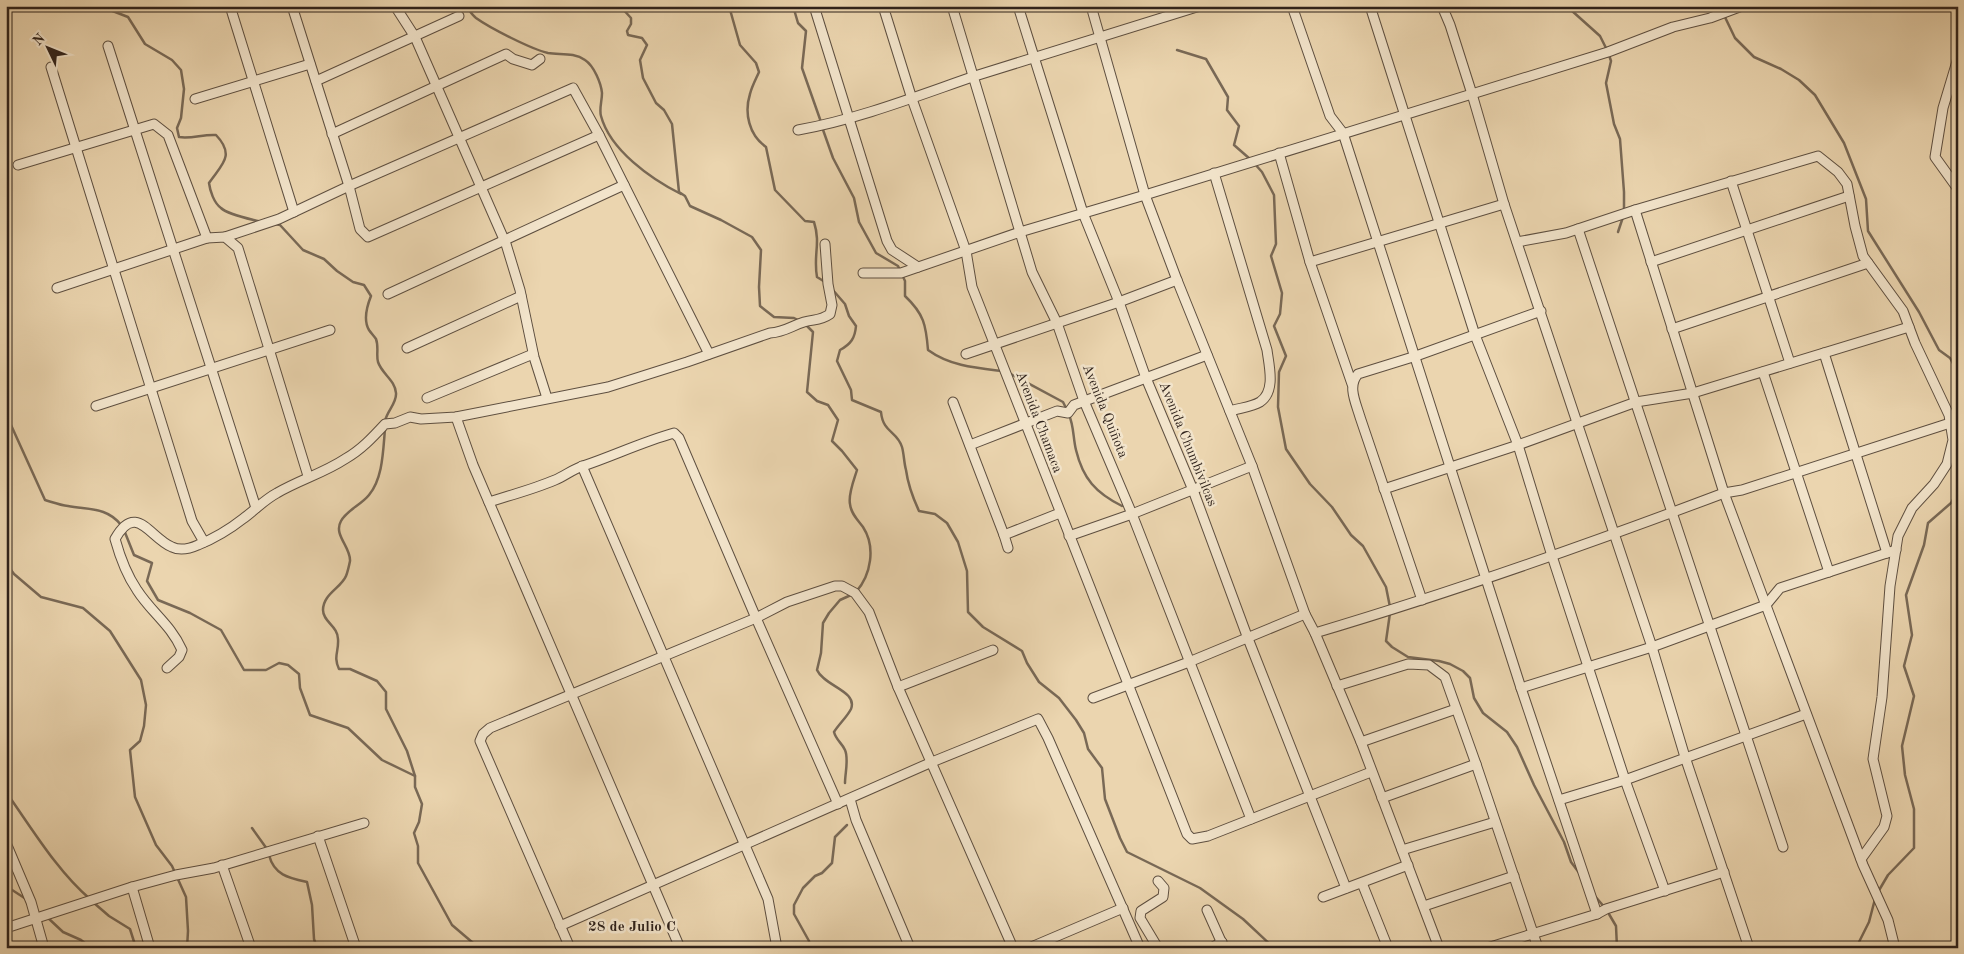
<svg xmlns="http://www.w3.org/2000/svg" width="1964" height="954" viewBox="0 0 1964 954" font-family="'Old Standard TT',serif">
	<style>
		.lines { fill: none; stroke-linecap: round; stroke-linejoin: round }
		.stream { stroke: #796956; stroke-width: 2.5 }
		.minor-casing { stroke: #5e4f40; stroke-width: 11 }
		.minor { stroke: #f2e4cb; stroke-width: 9 }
		.labels { text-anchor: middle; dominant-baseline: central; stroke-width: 5; stroke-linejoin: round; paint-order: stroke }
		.street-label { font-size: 14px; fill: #2f221b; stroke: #f2e4cb }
		.neighbourhood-label { font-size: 15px; font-weight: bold; fill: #2f221b; stroke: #f2e4cb }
	</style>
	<rect width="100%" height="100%" fill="#ebd5af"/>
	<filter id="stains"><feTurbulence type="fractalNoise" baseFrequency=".004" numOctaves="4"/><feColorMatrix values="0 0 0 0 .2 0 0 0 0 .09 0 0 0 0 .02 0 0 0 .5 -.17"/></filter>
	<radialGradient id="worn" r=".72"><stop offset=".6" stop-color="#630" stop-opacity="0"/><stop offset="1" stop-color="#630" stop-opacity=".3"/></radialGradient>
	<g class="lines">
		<!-- stream -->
		<g class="stream">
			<path d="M110,6V10L128,17L145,44L172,60L181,70L184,89L181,118L177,128L179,137C192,139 203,134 216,135C236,156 221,165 209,183C210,191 214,203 221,208C228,215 251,219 262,222"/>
			<path d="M466,6C469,10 472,15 476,18C490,28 531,49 548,53C560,55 574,52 585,60C594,66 601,83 602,93C602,101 599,109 601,116C610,150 651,179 681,194"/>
			<polyline points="620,6 631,18 631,24 627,31 628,35 642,38 647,45 640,60 643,78 656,103 664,110 672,124 679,192 685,196 690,206 721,220 752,237 761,250 759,287 760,306 774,317 794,318 798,320"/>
			<path d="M729,6L740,45L756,63L759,72C756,79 752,86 750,94C744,113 749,135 766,147L775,190L805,221L814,222C821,244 813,255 817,277L825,282"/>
			<polyline points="793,6 798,23 806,31 802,68 821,122"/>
			<polyline points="1570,6 1571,10 1600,36 1608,52 1611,61 1606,83 1614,124 1620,139 1624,192 1624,212"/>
			<polyline points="1715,6 1723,13 1735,38 1754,57 1781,69 1799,80 1815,95 1844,143 1866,199 1868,231 1919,312 1939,350 1950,358 1956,369 1958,379"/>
			<polyline points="1177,50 1206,59 1228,97 1227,110 1239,126 1234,145 1250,159"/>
			<path d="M822,127L833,158L854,198L859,222L876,253L898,266L905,281V296C924,314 926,325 928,350C950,366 976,368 1002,371"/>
			<polyline points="1254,163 1262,172 1274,195 1276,244 1271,256 1282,293 1280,314 1274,326 1286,356 1279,372 1278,407 1286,449 1310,484 1332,507 1351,535 1363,546 1386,587 1390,607"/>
			<path d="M275,224L280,225L303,250L324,259L337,271L353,282L364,285L371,296C367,306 363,320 369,330C371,333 374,336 376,339C379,347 376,355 378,362C382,374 395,380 396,393C397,403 387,411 385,421"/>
			<polyline points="1618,232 1623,217"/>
			<path d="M832,289L845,304L849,316L856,326C855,338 851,344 840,350L837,361L851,390L852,400L881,412C883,433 897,431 902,447C904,454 904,463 906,470C908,485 913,498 919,511L935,514L947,523L958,542L967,571L968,612L983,627L1022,651L1027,663L1039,682L1059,698L1076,720L1084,733L1088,749L1102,768L1105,799L1120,838L1127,852L1200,888L1243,919L1274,948"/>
			<path d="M805,324L813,332L807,392L817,401L828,405L838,420L832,441L842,451L857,470C854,480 848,494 850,504C851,514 858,520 863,527C876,547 871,575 856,592"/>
			<polyline points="1009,373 1063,402 1067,410"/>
			<path d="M6,414L45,500C52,502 60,505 68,506C89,510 107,507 121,525"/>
			<path d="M1069,415C1074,426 1073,438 1076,450C1083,479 1096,493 1122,506"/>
			<path d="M385,429C383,451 383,478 369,495C361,505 347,510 341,521C333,535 351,547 350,561C349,566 348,571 346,576C341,588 323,594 323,610C323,622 338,626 338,639C339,652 333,656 339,669H350L377,681L386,692V709L407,751L415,776V787L422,804L419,822L414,833L418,846V863L452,925L479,948"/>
			<polyline points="124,530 134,555 152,563 147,581 158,600 190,613 221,630 244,670 266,670 279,663 288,665 299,674 300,688 310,715 348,728 382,760 415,776"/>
			<polyline points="6,563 14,574 41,597 83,608 110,631 141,680 146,705 144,726 140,741 130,750 135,797 156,845 172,866 186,897 188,931 187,948"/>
			<polyline points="1390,613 1386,641 1392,647 1408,657 1439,661 1450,664 1463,671 1470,678 1474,698 1483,713 1507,732 1517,747 1534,785 1564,842 1571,862 1580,874"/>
			<path d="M845,783C845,773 849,759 845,750C842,743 836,740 834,732C839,724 847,717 851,709C858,691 824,686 817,670L821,653L823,623L829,613L840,600L851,595"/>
			<path d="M6,792C31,827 57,871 90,899"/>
			<polyline points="252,828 267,849"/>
			<path d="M269,855C274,875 289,878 307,882L312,905L314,939L317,948"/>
			<polyline points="6,886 26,899"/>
			<polyline points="1878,892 1888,875 1914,848 1914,809 1905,775 1902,746 1914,696 1904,666 1912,635 1906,595 1924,545 1928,523 1951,503 1958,490"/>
			<polyline points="1594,895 1606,909 1616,926 1617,948"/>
			<polyline points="94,903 109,916 130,929 136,948"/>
			<polyline points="47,917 63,932 81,940 91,948"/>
			<polyline points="809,948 809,941 794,914 794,905 803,888 815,876 822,873 832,863 835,837 847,825"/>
			<polyline points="1856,948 1869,922 1875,899"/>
		</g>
		<!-- minor casing -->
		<g class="minor-casing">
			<g id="minor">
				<polyline points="230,6 294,212"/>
				<polyline points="292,6 349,186 360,229 368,237 599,135"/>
				<polyline points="395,6 415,37 506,244 520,290 534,357 547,398"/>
				<polyline points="814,6 887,241 892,250 918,267"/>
				<polyline points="883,6 912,99 966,251 972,287 1187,834 1192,839 1208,836 1371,772"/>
				<polyline points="952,6 1032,272 1057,323 1084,401 1132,514 1251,819"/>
				<polyline points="1018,6 1083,213 1119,302 1146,378 1193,490 1247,636 1346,888"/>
				<polyline points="1091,6 1145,195 1177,280 1252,466 1305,614 1315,633 1361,742 1439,948"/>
				<polyline points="1292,6 1330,116 1343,133 1521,688 1597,914"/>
				<polyline points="1370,6 1475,335 1518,445 1552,556 1625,780 1665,891"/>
				<polyline points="1442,6 1450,25 1472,94 1504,204 1652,647 1685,757 1749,948"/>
				<polyline points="108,46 256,508"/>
				<polyline points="1958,58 1943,108 1935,157 1958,189"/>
				<polyline points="51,67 192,521 204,542"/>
				<polyline points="316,81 459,16"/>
				<polyline points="195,99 310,64"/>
				<path d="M798,130C859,119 917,96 975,76C1050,52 1125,29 1200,6"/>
				<polyline points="332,134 506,54 513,59 532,65 540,59"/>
				<polyline points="1279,153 1310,262 1352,384"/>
				<polyline points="18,165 154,124 168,135 207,238"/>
				<path d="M1214,173L1267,350C1269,366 1276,391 1260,402C1252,407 1239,408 1230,411"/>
				<polyline points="1731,181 1790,363"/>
				<polyline points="1635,210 1724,493 1863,865 1888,920 1895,948"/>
				<polyline points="1578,229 1783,847"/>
				<polyline points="225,237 279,219 349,186 573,88 599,135 709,354"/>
				<polyline points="1517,242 1566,233 1635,210 1818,156 1838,172 1847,184 1855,226 1863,256 1903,311 1915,343 1949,415 1953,440 1947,464 1934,484 1912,508 1898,536 1890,586 1882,697 1873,759 1887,816 1884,827 1861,859"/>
				<polyline points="1310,262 1504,204"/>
				<polyline points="1651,262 1849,196"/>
				<polyline points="863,273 901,273 1020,232 1145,195 1608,52 1673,27 1710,18 1742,6"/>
				<polyline points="57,288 207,238 225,237 238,248 308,476"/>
				<polyline points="388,294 624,185"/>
				<polyline points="1672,329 1868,263"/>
				<polyline points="407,348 521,296"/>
				<polyline points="1824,353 1887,553"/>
				<polyline points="966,354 1119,302 1177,280"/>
				<polyline points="1763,372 1829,572"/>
				<polyline points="427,398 533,354"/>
				<polyline points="953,402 1004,535 1008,548"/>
				<polyline points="96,406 330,330"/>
				<polyline points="456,417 473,465 680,948"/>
				<polyline points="970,445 1057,411 1068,413 1074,405 1207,355"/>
				<polyline points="582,466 768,899 777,948"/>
				<polyline points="1384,489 1518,445 1636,402 1693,393 1909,327"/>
				<path d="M489,502C511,495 534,489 555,480C565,476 573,469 583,466C613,456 642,442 674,433L679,438L756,618L838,804"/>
				<polyline points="1004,535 1060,513"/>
				<polyline points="1069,536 1132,514 1252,466"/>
				<path d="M1422,600L1360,417C1356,403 1347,386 1358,374L1416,356L1541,311"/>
				<path d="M1315,633C1453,592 1589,544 1724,493L1742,490L1950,423"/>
				<path d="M167,668L179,657L182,650C171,625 151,612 137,590C126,574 120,557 115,539C136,501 150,538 172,547C180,551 189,549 198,545C213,539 230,529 244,518C255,510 264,500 277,493C299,480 324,473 345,459C361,450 373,437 385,424L395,423L410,417L421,419L456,417L608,387L687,362L770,333C785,332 791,326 804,322C815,319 820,321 830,314L832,305L828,284L825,244"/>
				<polyline points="1337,686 1408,664 1429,665 1445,677 1476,764 1538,948"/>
				<polyline points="898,687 993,650"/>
				<polyline points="1521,688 1652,647 1766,605 1780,588 1896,550"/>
				<polyline points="1093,698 1189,662 1305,614"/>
				<polyline points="1361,742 1456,709"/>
				<polyline points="1382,798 1476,764"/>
				<polyline points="850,799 856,820 910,948"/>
				<polyline points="1559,800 1625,780 1806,714"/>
				<polyline points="318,836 356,948"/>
				<polyline points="6,843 31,902 44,948"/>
				<polyline points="1402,850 1495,822"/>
				<polyline points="222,865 251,948"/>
				<polyline points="1158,881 1164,888 1163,897 1141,911 1140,918 1158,948"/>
				<polyline points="1362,883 1388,948"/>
				<polyline points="132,887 150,948"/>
				<polyline points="1323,897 1408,865"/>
				<polyline points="1424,906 1514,876"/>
				<polyline points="1207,910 1224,948"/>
				<polyline points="560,926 932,762 1038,719 1048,738 1140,948"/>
				<polyline points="6,928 132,887 176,875 214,868 364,823"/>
				<polyline points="570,948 480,741 483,734 490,728 756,618 787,602 835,586 842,586 855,593 869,612 898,687 1013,948"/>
				<polyline points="1029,948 1123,908"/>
				<polyline points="1211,948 1222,942"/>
				<polyline points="1487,948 1597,914 1606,909 1724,872"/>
			</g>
		</g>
		<!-- minor -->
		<use href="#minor" class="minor"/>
	</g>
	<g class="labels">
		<!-- street labels -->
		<g class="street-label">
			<text transform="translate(1105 411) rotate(68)">Avenida Quiñota</text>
			<text transform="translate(1039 422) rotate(69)">Avenida Chamaca</text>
			<text transform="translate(1188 444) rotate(68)">Avenida Chumbivilcas</text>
		</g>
		<!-- neighbourhood labels -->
		<g class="neighbourhood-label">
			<text x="632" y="927">28 de Julio C</text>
		</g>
	</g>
	<!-- margin -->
	<rect width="1964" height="954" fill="none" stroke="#ebd5af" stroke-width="25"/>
	<rect x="8" y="8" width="1949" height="939" fill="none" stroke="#2f221b" stroke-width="2.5"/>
	<rect x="12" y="12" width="1939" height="929" fill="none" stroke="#2f221b"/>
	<!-- north arrow -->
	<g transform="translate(48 48) rotate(313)" stroke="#f2e4cb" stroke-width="4" paint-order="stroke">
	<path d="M0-4L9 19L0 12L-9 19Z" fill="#2f221b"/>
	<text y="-8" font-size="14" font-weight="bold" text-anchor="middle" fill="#2f221b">N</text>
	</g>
	<rect width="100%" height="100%" filter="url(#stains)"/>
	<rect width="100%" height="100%" fill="url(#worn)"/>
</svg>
